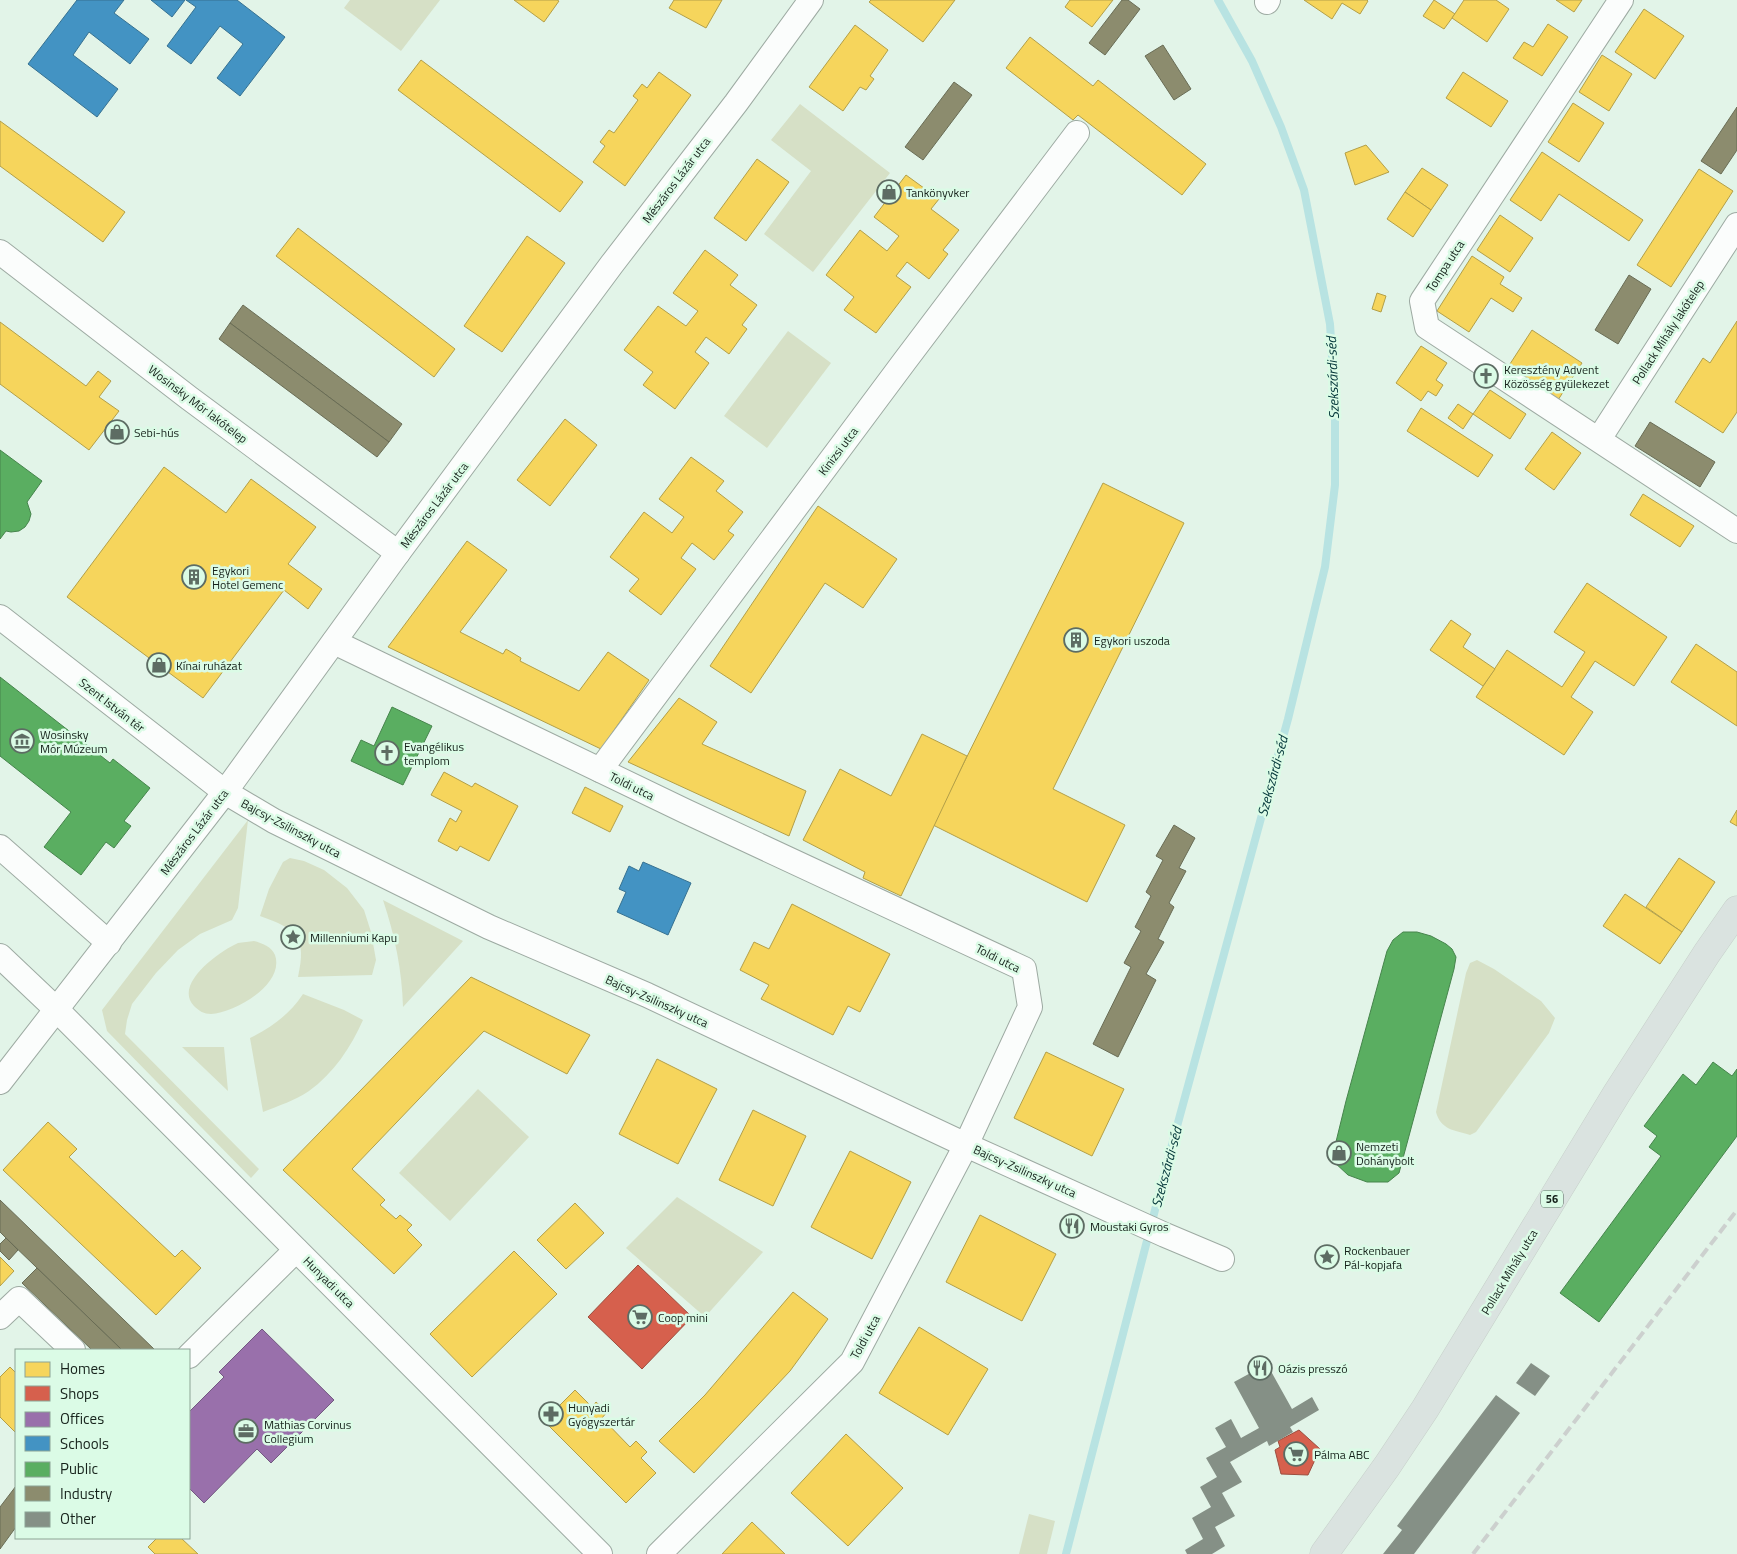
<svg xmlns="http://www.w3.org/2000/svg" width="1737" height="1554" viewBox="0 0 1737 1554" font-family="'Titillium Web',sans-serif">
	<style>
		.green { fill: #d6e0c6 }
		.homes { fill: #f6d55c; stroke: #b39f48 }
		.shops { fill: #d6604d; stroke: #9c4d3e }
		.offices { fill: #9970ab; stroke: #725980 }
		.schools { fill: #4393c3; stroke: #367191 }
		.public { fill: #5aae61; stroke: #46844c }
		.industry { fill: #8c8c6e; stroke: #696c55 }
		.lines { fill: none; stroke-linecap: round; stroke-linejoin: round }
		.stream { stroke: #b8e3e2; stroke-width: 8 }
		.building { fill: #859086 }
		.street-casing { stroke: #9daaa2; stroke-width: 26 }
		.primary-casing { stroke: #c6cfc9; stroke-width: 29 }
		.street { stroke: #fbfdfc; stroke-width: 24 }
		.primary { stroke: #dae3e0; stroke-width: 28 }
		.rail { stroke: #ccd0ce; stroke-width: 4; stroke-dasharray: 10 5; stroke-linecap: butt }
		.labels { text-anchor: middle; dominant-baseline: central; stroke-width: 5; stroke-linejoin: round; paint-order: stroke }
		.shield { fill: #dbfbe6; stroke: #516358; stroke-width: 1 }
		.shield-label { font-size: 11px; font-weight: bold; fill: #16221b }
		.street-label { font-size: 12px; fill: #16221b; stroke: #dbfbe6 }
		.poi-label { font-size: 12px; fill: #16221b; stroke: #dbfbe6; text-anchor: start }
		.water-label { font-size: 14px; font-style: italic; fill: #003437; stroke: #dbfbe6 }
	</style>
	<rect width="100%" height="100%" fill="#e2f4e8"/>
	<!-- green -->
	<g class="green">
		<polygon points="350,0 440,0 401,51 344,8"/>
		<polygon points="800,104 890,173 813,272 764,234 811,171 771,140"/>
		<polygon points="788,331 831,363 767,448 724,416"/>
		<polygon points="248,820 238,908 232,920 200,934 178,950 156,973 132,1004 127,1020 125,1034 259,1169 251,1178 107,1031 102,1010"/>
		<path d="M290,858L304,861L324,870L347,888L364,910L371,932L376,960L372,975L298,977C307,937 297,929 260,916L269,889L283,862Z"/>
		<path d="M383,900L463,941L403,1007C402,970 395,936 383,900Z"/>
		<path d="M254,941C262,943 272,947 275,955C285,984 235,1013 211,1014C204,1014 199,1011 194,1006C173,984 220,951 238,943C243,942 249,942 254,941Z"/>
		<path d="M1477,960L1494,969L1541,1001L1555,1018L1549,1033L1476,1132L1470,1135C1454,1130 1441,1130 1436,1112L1466,973L1470,963Z"/>
		<path d="M303,994L344,1010L363,1020C351,1047 334,1073 309,1091C296,1100 278,1106 263,1112L250,1038C272,1027 289,1015 303,994Z"/>
		<polygon points="182,1047 224,1047 228,1091"/>
		<polygon points="478,1089 529,1137 450,1221 399,1173"/>
		<polygon points="677,1197 763,1252 705,1317 626,1248"/>
		<polygon points="1029,1514 1055,1521 1047,1554 1019,1554"/>
	</g>
	<!-- homes -->
	<g class="homes">
		<polygon points="514,0 557,0 559,1 544,22"/>
		<polygon points="674,0 722,0 706,28 669,8"/>
		<polygon points="871,0 955,0 923,42 869,2"/>
		<polygon points="1070,0 1113,0 1092,27 1065,7"/>
		<polygon points="1304,0 1367,0 1368,1 1360,14 1342,3 1332,19"/>
		<polygon points="1434,0 1455,14 1444,29 1423,16"/>
		<polygon points="1464,0 1496,0 1509,9 1487,42 1452,18"/>
		<polygon points="1556,0 1582,0 1574,12"/>
		<polygon points="1644,9 1684,36 1655,79 1615,52"/>
		<polygon points="1548,24 1568,37 1542,76 1513,58 1524,42 1533,47"/>
		<polygon points="855,25 888,50 870,76 874,79 866,90 860,87 843,111 809,87"/>
		<polygon points="1030,37 1093,86 1098,80 1206,164 1182,195 1078,115 1073,120 1006,68"/>
		<polygon points="1602,55 1632,74 1609,111 1579,92"/>
		<polygon points="421,60 583,182 560,212 398,90"/>
		<polygon points="659,72 691,95 625,186 593,162 605,146 600,142 609,130 614,133 638,100 633,96 642,84 647,88"/>
		<polygon points="1463,72 1508,101 1491,127 1446,98"/>
		<polygon points="1573,103 1604,123 1579,162 1548,142"/>
		<polygon points="0,121 125,212 103,242 0,166"/>
		<polygon points="1366,145 1389,172 1355,185 1345,153"/>
		<polygon points="1542,152 1643,220 1629,241 1559,194 1541,221 1510,200"/>
		<polygon points="757,159 789,182 746,241 714,218"/>
		<polygon points="1422,168 1448,185 1431,210 1405,192"/>
		<polygon points="1699,169 1733,191 1671,287 1637,265"/>
		<polygon points="906,175 939,199 931,209 959,230 943,250 948,254 929,279 907,262 896,276 911,287 876,333 844,310 854,297 826,275 860,230 887,251 899,236 874,217"/>
		<polygon points="1405,192 1431,210 1413,237 1387,219"/>
		<polygon points="1500,215 1533,238 1510,272 1477,250"/>
		<polygon points="298,228 455,349 434,377 276,256"/>
		<polygon points="527,236 565,263 502,352 464,326"/>
		<polygon points="705,250 738,275 730,285 757,305 742,325 747,329 729,354 706,337 695,352 709,363 675,409 643,385 653,372 624,350 658,306 686,326 698,311 673,293"/>
		<polygon points="1472,256 1504,277 1500,284 1522,298 1513,312 1491,298 1469,332 1437,311"/>
		<polygon points="1377,293 1386,296 1381,312 1372,309"/>
		<polygon points="1737,321 1737,412 1723,433 1675,402 1703,358 1710,363"/>
		<polygon points="0,322 86,386 98,371 111,381 99,397 119,411 89,450 0,384"/>
		<polygon points="1532,330 1582,363 1558,400 1508,367"/>
		<polygon points="1421,346 1447,363 1436,380 1443,385 1436,396 1428,391 1421,401 1396,383"/>
		<polygon points="1490,390 1526,414 1510,439 1473,414"/>
		<polygon points="1458,404 1473,414 1463,429 1448,418"/>
		<polygon points="1421,408 1493,455 1478,477 1407,431"/>
		<polygon points="565,419 597,445 550,506 517,480"/>
		<polygon points="1552,432 1581,453 1554,490 1525,469"/>
		<polygon points="691,457 724,481 716,491 743,512 728,531 734,535 714,560 692,543 681,558 696,569 661,615 629,591 639,579 610,557 644,512 672,533 684,517 659,499"/>
		<polygon points="164,467 226,513 251,479 316,527 288,564 322,589 308,609 284,590 203,698 67,597"/>
		<polygon points="1103,483 1184,523 1053,789 1125,825 1087,902 933,825"/>
		<polygon points="1643,494 1694,526 1680,547 1630,515"/>
		<polygon points="818,506 897,559 863,608 825,583 751,693 710,666"/>
		<polygon points="467,541 507,570 460,632 503,654 506,649 521,658 520,661 579,691 608,652 649,680 601,749 388,647"/>
		<polygon points="1587,583 1667,637 1634,686 1595,661 1571,697 1593,712 1564,755 1476,697 1507,650 1562,687 1585,652 1554,632"/>
		<polygon points="1451,620 1471,634 1463,647 1495,669 1483,686 1430,650"/>
		<polygon points="1696,644 1737,672 1737,726 1671,682"/>
		<polygon points="679,698 717,722 702,744 806,791 789,836 628,762"/>
		<polygon points="922,734 967,756 901,896 863,878 865,872 803,840 840,769 891,796"/>
		<polygon points="444,772 472,787 475,783 518,806 489,861 460,846 457,851 438,841 450,818 456,822 462,811 431,795"/>
		<polygon points="585,787 623,806 610,832 572,813"/>
		<polygon points="1737,810 1737,826 1730,822"/>
		<polygon points="1679,858 1715,882 1682,932 1646,907"/>
		<polygon points="1625,894 1682,932 1660,964 1603,926"/>
		<polygon points="792,904 890,954 860,1012 848,1006 833,1035 761,999 769,985 740,970 754,942 769,949"/>
		<polygon points="471,977 590,1035 567,1074 484,1031 352,1169 385,1200 380,1205 396,1219 400,1215 412,1225 407,1230 422,1245 394,1274 283,1170"/>
		<polygon points="1046,1052 1124,1089 1092,1156 1014,1118"/>
		<polygon points="657,1059 717,1089 678,1164 619,1134"/>
		<polygon points="753,1110 806,1136 773,1206 719,1180"/>
		<polygon points="48,1122 77,1149 69,1157 175,1257 182,1250 201,1268 156,1315 3,1170"/>
		<polygon points="850,1151 911,1182 872,1259 811,1227"/>
		<polygon points="575,1203 604,1233 566,1269 537,1240"/>
		<polygon points="980,1215 1056,1254 1022,1321 946,1282"/>
		<polygon points="514,1251 557,1294 472,1377 430,1334"/>
		<polygon points="0,1257 14,1271 0,1286"/>
		<polygon points="793,1292 828,1319 790,1371 694,1473 659,1441 705,1395"/>
		<polygon points="919,1327 988,1369 948,1435 879,1393"/>
		<polygon points="10,1367 16,1373 16,1433 0,1417 0,1377"/>
		<polygon points="575,1390 592,1407 596,1402 607,1412 602,1418 630,1447 636,1441 647,1452 641,1458 656,1473 626,1503 544,1421"/>
		<polygon points="846,1434 903,1488 848,1546 791,1493"/>
		<polygon points="752,1522 785,1554 722,1554"/>
		<polygon points="157,1538 181,1538 198,1554 155,1554 148,1547"/>
	</g>
	<!-- shops -->
	<g class="shops">
		<polygon points="638,1265 692,1317 642,1369 588,1317"/>
		<polygon points="1299,1430 1320,1449 1308,1475 1281,1474 1275,1450 1280,1447 1278,1441"/>
	</g>
	<!-- offices -->
	<polygon class="offices" points="262,1329 334,1400 271,1463 257,1449 204,1503 189,1488 189,1412 224,1377 219,1372"/>
	<!-- schools -->
	<g class="schools">
		<polygon points="77,0 124,0 114,13 149,39 130,64 89,32 73,55 118,89 97,117 28,64"/>
		<polygon points="151,0 185,0 172,17"/>
		<polygon points="186,0 237,0 285,37 240,96 217,78 243,44 220,26 191,64 167,46 196,7"/>
		<polygon points="643,862 691,883 668,935 617,912 626,892 619,889 629,866 639,871"/>
	</g>
	<!-- public -->
	<g class="public">
		<polygon points="0,450 42,481 27,502 31,514 29,521 25,527 19,531 11,532 6,531 0,539"/>
		<polygon points="0,677 110,763 113,759 150,788 124,821 131,826 114,848 106,842 81,875 44,847 71,812 0,756"/>
		<polygon points="392,707 432,726 403,785 351,761 361,740 374,746"/>
		<polygon points="1403,932 1417,932 1431,936 1446,944 1452,949 1456,957 1454,969 1399,1173 1388,1182 1367,1182 1348,1175 1333,1161 1333,1154 1346,1101 1387,951 1393,940"/>
		<polygon points="1713,1062 1732,1076 1737,1069 1737,1136 1599,1322 1560,1293 1661,1156 1649,1147 1657,1136 1644,1126 1683,1074 1696,1085"/>
	</g>
	<!-- industry -->
	<g class="industry">
		<polygon points="1122,0 1128,0 1140,9 1105,55 1089,43"/>
		<polygon points="1163,45 1191,89 1174,100 1145,56"/>
		<polygon points="954,82 972,95 923,160 905,147"/>
		<polygon points="1737,107 1737,150 1721,174 1701,161"/>
		<polygon points="1629,275 1651,289 1618,344 1595,330"/>
		<polygon points="243,305 402,424 389,442 230,323"/>
		<polygon points="230,323 389,442 377,457 219,339"/>
		<polygon points="1650,422 1715,462 1700,487 1635,446"/>
		<polygon points="1174,825 1195,838 1179,868 1186,871 1169,903 1174,907 1158,939 1164,942 1146,974 1156,980 1118,1057 1093,1044 1131,967 1124,963 1141,931 1135,927 1151,896 1146,892 1163,860 1156,856"/>
		<polygon points="0,1200 155,1350 122,1350 6,1238 0,1232"/>
		<polygon points="6,1238 18,1250 9,1260 0,1251 0,1244"/>
		<polygon points="37,1268 122,1350 92,1350 22,1283"/>
		<polygon points="16,1486 16,1527 0,1549 0,1507"/>
	</g>
	<g class="lines">
		<!-- stream -->
		<polyline class="stream" points="1066,1554 1170,1152 1288,719 1325,567 1335,485 1335,405 1330,324 1304,190 1281,127 1252,61 1218,0"/>
	</g>
	<!-- building -->
	<g class="building">
		<polygon points="1531,1363 1550,1376 1535,1396 1516,1383"/>
		<polygon points="1267,1364 1292,1409 1312,1397 1319,1410 1290,1427 1293,1432 1269,1446 1267,1441 1230,1462 1242,1482 1222,1493 1235,1516 1215,1527 1225,1546 1212,1554 1187,1554 1185,1550 1203,1539 1192,1518 1211,1507 1200,1487 1217,1477 1206,1458 1226,1447 1215,1428 1231,1419 1241,1438 1259,1428 1234,1382"/>
		<polygon points="1496,1395 1520,1413 1414,1554 1383,1554 1402,1530 1397,1526"/>
	</g>
	<g class="lines">
		<!-- street casing -->
		<g class="street-casing">
			<g id="street">
				<polyline points="1621,0 1422,301 1427,327 1737,531"/>
				<polyline points="1267,2 1268,0"/>
				<polyline points="0,252 189,398 398,553"/>
				<polyline points="1599,439 1737,225"/>
				<polyline points="0,617 225,792 274,821 489,927 647,995 966,1145 1165,1235 1222,1259"/>
				<polyline points="334,642 685,811 1024,969 1030,1007 966,1145 852,1362 659,1554"/>
				<polyline points="600,770 904,362 1077,133"/>
				<polyline points="0,847 109,943"/>
				<polyline points="0,956 57,1010 600,1554"/>
				<polyline points="0,1082 225,792 398,553 612,264 736,103 811,0"/>
				<polyline points="0,1317 19,1299 73,1350"/>
				<polyline points="189,1356 296,1250"/>
			</g>
		</g>
		<!-- primary casing -->
		<g class="primary-casing">
			<polyline id="primary" points="1324,1554 1387,1466 1425,1409 1617,1093 1707,953 1737,910"/>
		</g>
		<!-- street -->
		<use href="#street" class="street"/>
		<!-- primary -->
		<use href="#primary" class="primary"/>
		<!-- rail -->
		<polyline class="rail" points="1473,1554 1737,1210"/>
	</g>
	<!-- icons -->
	<defs>
		<g id="shop-ring" transform="scale(1.25)"><circle r="9.5" fill="#dbfbe6" stroke="#5d6c63" stroke-width="1.5"/><path d="M-5-2.5h2.3a2.7 3.5 0 0 1 5.4 0H5L5.5 6h-11ZM-1.5-2.5h3a1.5 2.3 0 0 0-3 0Z" fill="#5d6c63"/></g>
		<g id="church-ring" transform="scale(1.25)"><circle r="9.5" fill="#dbfbe6" stroke="#5d6c63" stroke-width="1.5"/><path d="M-1.2-6h2.4v3.5h3.3v2.4h-3.3V6h-2.4V-.1h-3.3v-2.4h3.3Z" fill="#5d6c63"/></g>
		<g id="building-ring" transform="scale(1.25)"><circle r="9.5" fill="#dbfbe6" stroke="#5d6c63" stroke-width="1.5"/><path d="M-4-6H4V6H1V3H-1V6H-4ZM-2.5-4.3h1.7v1.8h-1.7ZM.8-4.3h1.7v1.8H.8ZM-2.5-1h1.7V.8h-1.7ZM.8-1h1.7V.8H.8Z" fill="#5d6c63"/></g>
		<g id="museum-ring" transform="scale(1.25)"><circle r="9.5" fill="#dbfbe6" stroke="#5d6c63" stroke-width="1.5"/><path d="M0-6L6-3V-2H-6V-3ZM-5-1h2V3h-2ZM-1-1h2V3h-2ZM3-1h2V3H3ZM-6 4H6V6H-6Z" fill="#5d6c63"/></g>
		<g id="sight-ring" transform="scale(1.25)"><circle r="9.5" fill="#dbfbe6" stroke="#5d6c63" stroke-width="1.5"/><path d="M0-6L1.8-2.2L6-1.7L2.9 1.2L3.7 5.4L0 3.3L-3.7 5.4L-2.9 1.2L-6-1.7L-1.8-2.2Z" fill="#5d6c63"/></g>
		<g id="restaurant-ring" transform="scale(1.25)"><circle r="9.5" fill="#dbfbe6" stroke="#5d6c63" stroke-width="1.5"/><path d="M-5-6h1v4h1v-4h1v4h1v-4h1v5L-1.5 .5V6h-2V.5L-5-1ZM5-6V6H3V1.5H1.5Q1.5-4 5-6Z" fill="#5d6c63"/></g>
		<g id="supermarket-ring" transform="scale(1.25)"><circle r="9.5" fill="#dbfbe6" stroke="#5d6c63" stroke-width="1.5"/><path d="M-6-5.5h2.5l.6 2H6L4.5 2H-2.5L-4.4-4H-6ZM-1.5 3.2a1.3 1.3 0 1 0 .1 0ZM3 3.2a1.3 1.3 0 1 0 .1 0Z" fill="#5d6c63"/></g>
		<g id="pharmacy-ring" transform="scale(1.25)"><circle r="9.5" fill="#dbfbe6" stroke="#5d6c63" stroke-width="1.5"/><path d="M-2-6h4v4h4v4h-4v4h-4v-4h-4v-4h4Z" fill="#5d6c63"/></g>
		<g id="office-ring" transform="scale(1.25)"><circle r="9.5" fill="#dbfbe6" stroke="#5d6c63" stroke-width="1.5"/><path d="M-6-3h4V-5.5h4V-3h4V5H-6ZM-1-4.5V-3h2v-1.5ZM-6 0V1H6V0Z" fill="#5d6c63"/></g>
	</defs>
	<g fill-rule="evenodd">
		<use href="#shop-ring" x="889" y="192"/>
		<use href="#church-ring" x="1486" y="376"/>
		<use href="#shop-ring" x="117" y="432"/>
		<use href="#building-ring" x="194" y="577"/>
		<use href="#building-ring" x="1076" y="640"/>
		<use href="#shop-ring" x="159" y="665"/>
		<use href="#museum-ring" x="22" y="741"/>
		<use href="#church-ring" x="387" y="753"/>
		<use href="#sight-ring" x="293" y="937"/>
		<use href="#shop-ring" x="1339" y="1153"/>
		<use href="#restaurant-ring" x="1072" y="1226"/>
		<use href="#sight-ring" x="1327" y="1257"/>
		<use href="#supermarket-ring" x="640" y="1317"/>
		<use href="#restaurant-ring" x="1260" y="1368"/>
		<use href="#pharmacy-ring" x="551" y="1414"/>
		<use href="#office-ring" x="246" y="1431"/>
		<use href="#supermarket-ring" x="1296" y="1454"/>
	</g>
	<g class="labels">
		<!-- shield labels -->
		<rect class="shield" x="1541" y="1190.5" width="22" height="17" rx="4"/>
		<g class="shield-label">
			<text x="1552" y="1199">56</text>
		</g>
		<!-- street labels -->
		<g class="street-label">
			<text transform="translate(676 180) rotate(-53)">Mészáros Lázár utca</text>
			<text transform="translate(1445 266) rotate(-57)">Tompa utca</text>
			<text transform="translate(1668 332) rotate(-57)">Pollack Mihály lakótelep</text>
			<text transform="translate(198 404) rotate(37)">Wosinsky Mór lakótelep</text>
			<text transform="translate(838 451) rotate(-53)">Kinizsi utca</text>
			<text transform="translate(434 505) rotate(-53)">Mészáros Lázár utca</text>
			<text transform="translate(112 705) rotate(38)">Szent István tér</text>
			<text transform="translate(632 786) rotate(26)">Toldi utca</text>
			<text transform="translate(291 828) rotate(28)">Bajcsy-Zsilinszky utca</text>
			<text transform="translate(194 832) rotate(-53)">Mészáros Lázár utca</text>
			<text transform="translate(998 958) rotate(27)">Toldi utca</text>
			<text transform="translate(657 1001) rotate(24)">Bajcsy-Zsilinszky utca</text>
			<text transform="translate(1025 1171) rotate(24)">Bajcsy-Zsilinszky utca</text>
			<text transform="translate(1509 1272) rotate(-59)">Pollack Mihály utca</text>
			<text transform="translate(329 1282) rotate(45)">Hunyadi utca</text>
			<text transform="translate(865 1337) rotate(-61)">Toldi utca</text>
		</g>
		<!-- poi labels -->
		<g class="poi-label">
			<text x="906" y="192">Tankönyvker</text>
			<text x="1504" y="369">Keresztény Advent<tspan x="1504" dy="14">Közösség gyülekezet</tspan></text>
			<text x="134" y="432">Sebi-hús</text>
			<text x="212" y="570">Egykori<tspan x="212" dy="14">Hotel Gemenc</tspan></text>
			<text x="1094" y="640">Egykori uszoda</text>
			<text x="176" y="665">Kínai ruházat</text>
			<text x="40" y="734">Wosinsky<tspan x="40" dy="14">Mór Múzeum</tspan></text>
			<text x="404" y="746">Evangélikus<tspan x="404" dy="14">templom</tspan></text>
			<text x="310" y="937">Millenniumi Kapu</text>
			<text x="1356" y="1146">Nemzeti<tspan x="1356" dy="14">Dohánybolt</tspan></text>
			<text x="1090" y="1226">Moustaki Gyros</text>
			<text x="1344" y="1250">Rockenbauer<tspan x="1344" dy="14">Pál-kopjafa</tspan></text>
			<text x="658" y="1317">Coop mini</text>
			<text x="1278" y="1368">Oázis presszó</text>
			<text x="568" y="1407">Hunyadi<tspan x="568" dy="14">Gyógyszertár</tspan></text>
			<text x="264" y="1424">Mathias Corvinus<tspan x="264" dy="14">Collegium</tspan></text>
			<text x="1314" y="1454">Pálma ABC</text>
		</g>
		<!-- water labels -->
		<g class="water-label">
			<text transform="translate(1332 378) rotate(-92)">Szekszárdi-séd</text>
			<text transform="translate(1272 776) rotate(-75)">Szekszárdi-séd</text>
			<text transform="translate(1166 1167) rotate(-75)">Szekszárdi-séd</text>
		</g>
	</g>
	<!-- legend -->
	<rect x="15" y="1349" width="175" height="190" fill="#dbfbe6" stroke="#8ca495"/>
	<rect x="25" y="1362" width="25" height="15" fill="#f6d55c" stroke="#8ca495"/>
	<text x="60" y="1374" font-size="15" fill="#16221b">Homes</text>
	<rect x="25" y="1386" width="25" height="15" fill="#d6604d" stroke="#8ca495"/>
	<text x="60" y="1399" font-size="15" fill="#16221b">Shops</text>
	<rect x="25" y="1412" width="25" height="15" fill="#9970ab" stroke="#8ca495"/>
	<text x="60" y="1424" font-size="15" fill="#16221b">Offices</text>
	<rect x="25" y="1436" width="25" height="15" fill="#4393c3" stroke="#8ca495"/>
	<text x="60" y="1449" font-size="15" fill="#16221b">Schools</text>
	<rect x="25" y="1462" width="25" height="15" fill="#5aae61" stroke="#8ca495"/>
	<text x="60" y="1474" font-size="15" fill="#16221b">Public</text>
	<rect x="25" y="1486" width="25" height="15" fill="#8c8c6e" stroke="#8ca495"/>
	<text x="60" y="1499" font-size="15" fill="#16221b">Industry</text>
	<rect x="25" y="1512" width="25" height="15" fill="#859086" stroke="#8ca495"/>
	<text x="60" y="1524" font-size="15" fill="#16221b">Other</text>
</svg>
